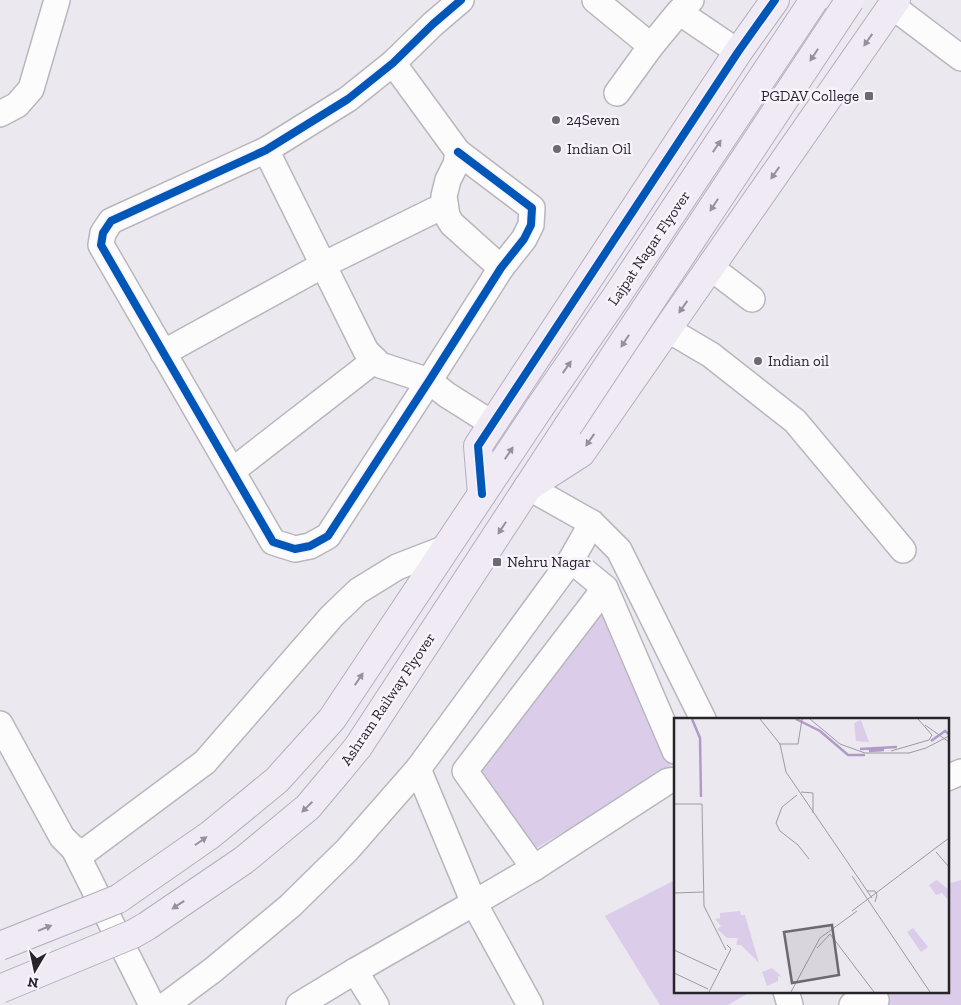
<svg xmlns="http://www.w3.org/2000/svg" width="961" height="1005" viewBox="0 0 961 1005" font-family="'Zilla Slab',serif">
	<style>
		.green { fill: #dbcdea }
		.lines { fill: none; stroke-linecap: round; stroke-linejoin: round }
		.minor-casing { stroke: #b9b6bc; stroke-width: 28 }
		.major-casing { stroke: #b6adc0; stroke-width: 30 }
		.minor { stroke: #fcfcfd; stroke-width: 25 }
		.major { stroke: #efeaf4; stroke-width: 28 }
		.major-bridge-casing { stroke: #b6adc0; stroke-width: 30; stroke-linecap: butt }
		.major-bridge { stroke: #efeaf4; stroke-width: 28 }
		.cycleway-casing { stroke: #f7f2fe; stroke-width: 11 }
		.cycleway { stroke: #0057b8; stroke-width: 8 }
		.oneway { fill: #959199 }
		.poi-dot { fill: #6c696f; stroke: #f7f2fe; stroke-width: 2 }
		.labels { text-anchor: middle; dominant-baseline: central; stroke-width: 5; stroke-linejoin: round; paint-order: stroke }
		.poi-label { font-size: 15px; fill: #28252a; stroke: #f7f2fe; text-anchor: start }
		.street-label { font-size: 15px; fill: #28252a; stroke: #f7f2fe }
		.inset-river { fill: none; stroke: #b19ac7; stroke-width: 2.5 }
		.inset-road { fill: none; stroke: #9d9aa1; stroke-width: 1 }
		.view { fill: #6c696f; fill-opacity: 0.15; stroke: #6c696f; stroke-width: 2.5 }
		.inset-edge { fill: none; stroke: #28252a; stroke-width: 2.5 }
	</style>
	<rect width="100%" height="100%" fill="#ebe8f0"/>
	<!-- green -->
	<g class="green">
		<polygon points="602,613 672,769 533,850 476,770"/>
		<polygon points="675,880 675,991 752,991 728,1005 660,1005 605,916"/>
		<polygon points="961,880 961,1005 878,1005 874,991 947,991 947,884"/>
	</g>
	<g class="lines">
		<!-- minor casing -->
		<g class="minor-casing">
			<g id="minor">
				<polyline points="595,0 651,46 679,12 691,0"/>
				<polyline points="892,6 961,58"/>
				<polyline points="679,12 738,52"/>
				<polyline points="393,63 458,152 456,164 448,180 444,196 447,216 452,224 501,268"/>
				<polyline points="617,93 651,46"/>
				<polyline points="0,114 17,105 31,89 57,0"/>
				<polyline points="266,150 366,351 380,365 429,381 447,395 493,424"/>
				<polyline points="458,152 532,208 531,225 524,239 501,268 429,381 328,536 310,546 295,549 273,542 101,245 103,233 111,221 266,150 348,99 393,63 433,24 461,0"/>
				<polyline points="710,267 752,299"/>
				<polyline points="667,329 711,355 795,421 903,550"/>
				<polyline points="163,353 323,265 445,205"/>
				<polyline points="232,471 375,360"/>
				<polyline points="528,487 592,523 619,550 703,719"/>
				<polyline points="571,560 605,588 675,751"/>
				<polyline points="0,724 62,837 74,849 152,1005"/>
				<polyline points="947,778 961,772"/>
				<polyline points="74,849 82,851 87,850 205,762 332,616 358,591 397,567 446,548"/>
				<polyline points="534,868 465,771 605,588"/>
				<polyline points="355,971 376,1005"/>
				<polyline points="786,991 790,1005"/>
				<polyline points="166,1005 213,970 290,906 347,850 418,769 571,560 592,523"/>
				<polyline points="299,1005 355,971 474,903 418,769"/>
				<polyline points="530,1005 474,903 534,868 668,781 675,780"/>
				<polyline points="852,1005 876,1000"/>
			</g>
		</g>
		<!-- major casing -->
		<g class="major-casing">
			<g id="major">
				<polyline points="528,487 581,453 896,0"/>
				<polyline points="482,494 478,446 738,52 775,0"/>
				<polyline points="339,770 358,747 568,426"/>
				<polyline points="118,899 210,835 277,780 332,719 540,407"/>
			</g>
		</g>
		<!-- minor -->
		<use href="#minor" class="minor"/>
		<!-- major -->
		<use href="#major" class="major"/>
		<!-- major-bridge casing -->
		<g class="major-bridge-casing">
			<g id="major-bridge">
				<polyline points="540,407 616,297 814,0"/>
				<polyline points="568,426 850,0"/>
				<polyline points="0,946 118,899"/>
				<polyline points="0,989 133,934 147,926 244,860 308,807 339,770"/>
			</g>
		</g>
		<!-- major-bridge -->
		<use href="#major-bridge" class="major-bridge"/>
		<!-- cycleway casing -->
		<g class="cycleway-casing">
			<g id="cycleway">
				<polyline points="458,152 532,208 531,225 524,239 501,268 429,381 328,536 310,546 295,549 273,542 101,245 103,233 111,221 266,150 348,99 393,63 433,24 461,0"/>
				<polyline points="482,494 478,446 738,52 775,0"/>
			</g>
		</g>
		<!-- cycleway -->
		<use href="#cycleway" class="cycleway"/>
	</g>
	<!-- one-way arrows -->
	<defs><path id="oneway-solid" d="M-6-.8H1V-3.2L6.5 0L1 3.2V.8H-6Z" transform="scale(1.25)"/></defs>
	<g class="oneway">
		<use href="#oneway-solid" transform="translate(868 40) rotate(125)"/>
		<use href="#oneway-solid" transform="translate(814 55) rotate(123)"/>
		<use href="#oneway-solid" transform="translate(717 146) rotate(-56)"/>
		<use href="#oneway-solid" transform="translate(775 173) rotate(125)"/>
		<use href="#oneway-solid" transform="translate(714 205) rotate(123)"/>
		<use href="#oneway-solid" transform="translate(683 307) rotate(125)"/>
		<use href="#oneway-solid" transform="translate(625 341) rotate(123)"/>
		<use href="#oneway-solid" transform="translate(567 367) rotate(-55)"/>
		<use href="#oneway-solid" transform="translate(590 440) rotate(125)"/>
		<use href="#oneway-solid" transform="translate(509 453) rotate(-56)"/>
		<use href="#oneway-solid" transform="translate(502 528) rotate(123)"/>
		<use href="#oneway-solid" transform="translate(359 679) rotate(-56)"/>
		<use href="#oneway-solid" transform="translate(307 807) rotate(136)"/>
		<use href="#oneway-solid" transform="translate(201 841) rotate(-35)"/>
		<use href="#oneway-solid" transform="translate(178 905) rotate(146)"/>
		<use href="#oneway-solid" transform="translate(45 928) rotate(-22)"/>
	</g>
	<!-- markers -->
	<g class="poi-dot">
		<rect x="864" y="91" width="10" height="10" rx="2.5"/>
		<circle cx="556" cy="120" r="5"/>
		<circle cx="557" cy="149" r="5"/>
		<circle cx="758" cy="361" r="5"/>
		<rect x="492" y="557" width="10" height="10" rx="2.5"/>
	</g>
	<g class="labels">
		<!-- poi labels -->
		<g class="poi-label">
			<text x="859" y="96" text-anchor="end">PGDAV College</text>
			<text x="566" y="120">24Seven</text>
			<text x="567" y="149">Indian Oil</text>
			<text x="768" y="361">Indian oil</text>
			<text x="507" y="562">Nehru Nagar</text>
		</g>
		<!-- street labels -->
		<g class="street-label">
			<text transform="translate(649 248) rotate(-56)">Lajpat Nagar Flyover</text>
			<text transform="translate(388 699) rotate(-56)">Ashram Railway Flyover</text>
		</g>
	</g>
	<!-- overview -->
	<g transform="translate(674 718)">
		<rect width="275" height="275" fill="#ebe8f0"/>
		<path d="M187,2L195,24L182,23L180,5ZM263,162L275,172L274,182L268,175L262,177L255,167ZM66,193L67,197H71L85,245L67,227H62L64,220H53L43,211L47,208L41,201L46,200V195ZM239,210L254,229L247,234L233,214ZM98,250L108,259L104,258V263L93,268L88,254Z" fill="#dbcdea"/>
		<path class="inset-river" d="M18,1L26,20L27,79M122,1L146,13L174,37H191M257,23L271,13L275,16M186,31L223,29M195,33L210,32"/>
		<path class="inset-road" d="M86,1L106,26L112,54L198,180M136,1L166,26L191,35H235L252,30L275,18M251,7L275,24M105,26H124L128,1M217,33L255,22L258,17L244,1M127,74L139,75V95M123,77L108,89L102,105L106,113L124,127L135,141M0,86H28L30,188L52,232M262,134L275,149M178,158L192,179M193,173H201L203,177L201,184M0,175L29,174M192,179L256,274M178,193L275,120M143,230L156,216L200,274M0,232L43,252M0,255L34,271M35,274L57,231L53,227M117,274L146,220L183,193"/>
		<path class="view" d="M158,207L165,257L118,265L110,214Z"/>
		<rect width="275" height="275" class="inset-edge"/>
	</g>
	<!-- north arrow -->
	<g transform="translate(35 970) rotate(189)" stroke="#f7f2fe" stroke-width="4" paint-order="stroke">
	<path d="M0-4L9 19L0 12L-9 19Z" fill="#28252a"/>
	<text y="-8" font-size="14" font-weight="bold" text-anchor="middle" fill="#28252a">N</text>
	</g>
</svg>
